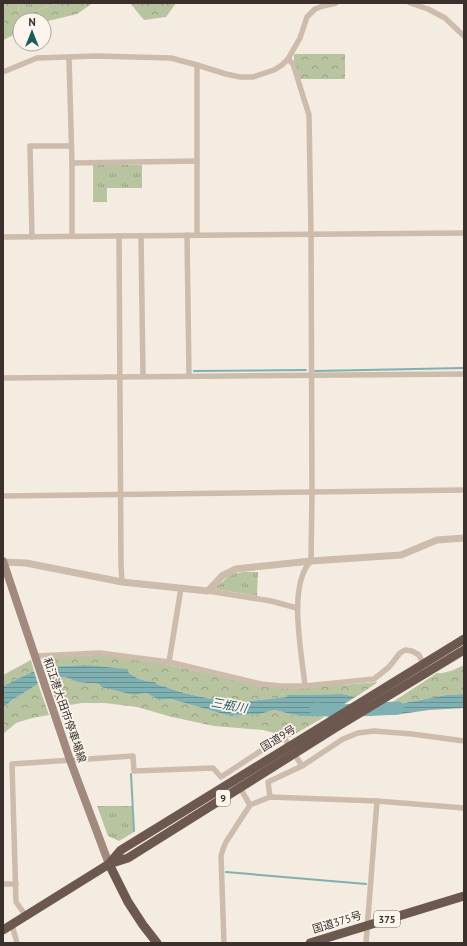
<svg xmlns="http://www.w3.org/2000/svg" width="467" height="946" viewBox="0 0 467 946" font-family="'PT Sans','Noto Sans JP',sans-serif">
	<style>
		.grass { fill: url(#grass-tufts) }
		.forest { fill: url(#forest-crowns) }
		.water { fill: url(#water-rules) }
		.pier { fill: #f4ebe1 }
		.lines { fill: none; stroke-linecap: round; stroke-linejoin: round }
		.stream { stroke: #7fb0b2; stroke-width: 2 }
		.river { stroke: #7fb0b2; stroke-width: 13 }
		.minor { stroke: #cdbbac; stroke-width: 5.5 }
		.tertiary { stroke: #cdbbac; stroke-width: 7 }
		.secondary { stroke: #a18a7d; stroke-width: 8 }
		.trunk { stroke: #6c584f; stroke-width: 9 }
		.labels { text-anchor: middle; dominant-baseline: central; stroke-width: 3.5; stroke-linejoin: round; paint-order: stroke }
		.shield { fill: #fbf5ee; stroke: #756b66; stroke-width: 1 }
		.shield-label { font-size: 10px; font-weight: bold; fill: #3b302b }
		.street-label { font-size: 11px; fill: #3b302b; stroke: #fbf5ee }
		.water-label { font-size: 12px; font-style: italic; fill: #1f5a5e; stroke: #fbf5ee }
	</style>
	<defs>
		<pattern id="grass-tufts" width="24" height="20" patternUnits="userSpaceOnUse"><rect width="24" height="20" fill="#b8c4a0"/><path d="M3 7l-1-3M5 7V3M7 7l1-3M15 17l-1-3M17 17v-4M19 17l1-3" fill="none" stroke="#97a083"/></pattern>
		<pattern id="forest-crowns" width="20" height="18" patternUnits="userSpaceOnUse"><rect width="20" height="18" fill="#b8c4a0"/><path d="M2 6a3 3 0 1 1 6 0M12 15a3 3 0 1 1 6 0" fill="none" stroke="#97a083"/></pattern>
		<pattern id="water-rules" width="6" height="5" patternUnits="userSpaceOnUse"><rect width="6" height="5" fill="#7fb0b2"/><path d="M0 2.5h6" fill="none" stroke="#699091"/></pattern>
	</defs>
	<rect width="100%" height="100%" fill="#f4ebe1"/>
	<!-- grass -->
	<g class="grass">
		<polygon points="18,3 57,3 26,14 19,14"/>
		<polygon points="93,165 142,165 142,188 107,188 107,202 93,202"/>
		<polygon points="244,572 258,572 257,596 214,589 231,574"/>
		<polygon points="97,806 132,806 134,832 119,841 108,836"/>
	</g>
	<!-- forest -->
	<g class="forest">
		<polygon points="3,3 18,3 19,13 26,14 57,3 93,3 77,14 44,22 44,20 20,20 20,32 3,40"/>
		<polygon points="130,3 176,3 166,17 144,20"/>
		<polygon points="294,54 345,54 345,79 299,79 294,60"/>
		<polygon points="74,655 110,656 156,662 257,685 342,685 378,682 356,697 342,694 288,695 287,697 230,703 184,693 159,685 155,682 146,681 137,678 129,673 85,665 45,667 43,657"/>
		<polygon points="31,660 34,671 3,686 3,675"/>
		<path d="M464,665V694L446,695L394,705H388L437,673C446,674 456,669 464,665Z"/>
		<polygon points="63,677 68,678 77,682 99,684 134,695 146,693 159,700 171,699 230,716 260,714 274,710 299,716 326,716 290,737 263,730 214,726 172,717 137,707 105,703 82,703 58,707 50,682"/>
		<polygon points="38,684 49,715 32,718 16,723 3,734 3,708 12,700"/>
	</g>
	<!-- water -->
	<g class="water">
		<polygon points="85,665 126,669 129,673 137,678 146,681 155,682 159,685 184,693 230,703 287,697 287,695 342,694 356,697 326,716 299,716 274,710 260,714 230,716 171,699 159,700 146,693 134,695 102,687 99,684 77,682 68,678 63,677 50,682 45,667"/>
		<polygon points="34,671 38,684 12,700 3,708 3,686"/>
		<polygon points="464,694 464,708 429,710 394,715 373,715 388,705 394,705 446,695"/>
	</g>
	<!-- pier -->
	<polygon class="pier" points="357,696 357,698 327,717 322,718"/>
	<g class="lines">
		<!-- stream -->
		<g class="stream">
			<polyline points="194,371 306,370"/>
			<polyline points="315,371 464,368"/>
			<polyline points="131,774 134,831"/>
			<polyline points="226,872 366,884"/>
		</g>
		<!-- river -->
		<polyline class="river" points="316,709 339,711 398,708"/>
		<!-- minor -->
		<g class="minor">
			<polyline points="410,3 428,9 445,18 464,36"/>
			<polyline points="69,58 72,163"/>
			<path d="M288,59L293,64L309,115L311,234L312,493L311,561C287,585 302,654 305,686L374,679L389,667L400,653L405,650L412,651L419,655L423,663"/>
			<polyline points="197,65 197,235"/>
			<polyline points="3,72 37,58 96,56 171,58 197,65 226,74 240,77 253,77 274,70 282,65 288,59 300,38 307,17 315,9 323,6 336,3"/>
			<polyline points="187,235 189,376"/>
			<polyline points="72,236 72,163 197,161"/>
			<polyline points="119,236 121,565 122,582"/>
			<polyline points="141,236 143,376"/>
			<polyline points="3,237 464,233"/>
			<polyline points="32,237 30,146 71,146"/>
			<polyline points="3,378 464,374"/>
			<polyline points="3,496 464,490"/>
			<polyline points="208,591 271,601 297,608"/>
			<polyline points="36,656 100,653 169,662 261,684 281,686 305,686"/>
			<polyline points="169,662 181,588"/>
			<polyline points="239,786 250,805"/>
			<polyline points="270,797 268,782 302,766 343,739 358,733 374,731 412,734 464,741"/>
			<polyline points="3,884 16,884"/>
			<polyline points="26,916 16,902 12,764 133,756 134,771 213,768 221,777 279,739 285,739 302,766"/>
			<polyline points="12,925 17,943"/>
			<polyline points="224,943 221,856 223,849 226,842 250,805 270,797 377,801 464,808"/>
			<polyline points="366,943 377,801"/>
		</g>
		<!-- tertiary -->
		<polyline class="tertiary" points="3,562 26,563 122,582 208,591 222,576 236,569 311,561 401,555 437,540 464,538"/>
		<!-- secondary -->
		<polyline class="secondary" points="3,561 70,760 109,864"/>
		<!-- trunk -->
		<g class="trunk">
			<polyline points="109,864 121,850 464,639"/>
			<polyline points="109,864 128,902 143,925 157,943"/>
			<polyline points="3,930 109,864 128,858 335,728 464,650"/>
			<polyline points="310,943 464,896"/>
		</g>
	</g>
	<g class="labels">
		<!-- shield labels -->
		<g class="shield">
			<rect x="216" y="790" width="14" height="16" rx="3"/>
			<rect x="374" y="911" width="26" height="16" rx="3"/>
		</g>
		<g class="shield-label">
			<text x="223" y="798">9</text>
			<text x="387" y="919">375</text>
		</g>
		<!-- street labels -->
		<g class="street-label">
			<text transform="translate(65 710) rotate(71)">和江港大田市停車場線</text>
			<text transform="translate(278 738) rotate(-32)">国道9号</text>
			<text transform="translate(337 922) rotate(-17)">国道375号</text>
		</g>
		<!-- water labels -->
		<g class="water-label">
			<text transform="translate(229 705) rotate(10)">三瓶川</text>
		</g>
	</g>
	<!-- border -->
	<rect width="467" height="946" fill="none" stroke="#3b302b" stroke-width="8"/>
	<!-- north arrow -->
	<g transform="translate(32 32)"><circle r="19" fill="#fbf5ee" stroke="#aea6a0"/>
	<path d="M0-3L7 15L0 10L-7 15Z" fill="#1f5a5e"/>
	<text y="-6" font-size="11" font-weight="bold" text-anchor="middle" fill="#3b302b">N</text>
	</g>
</svg>
